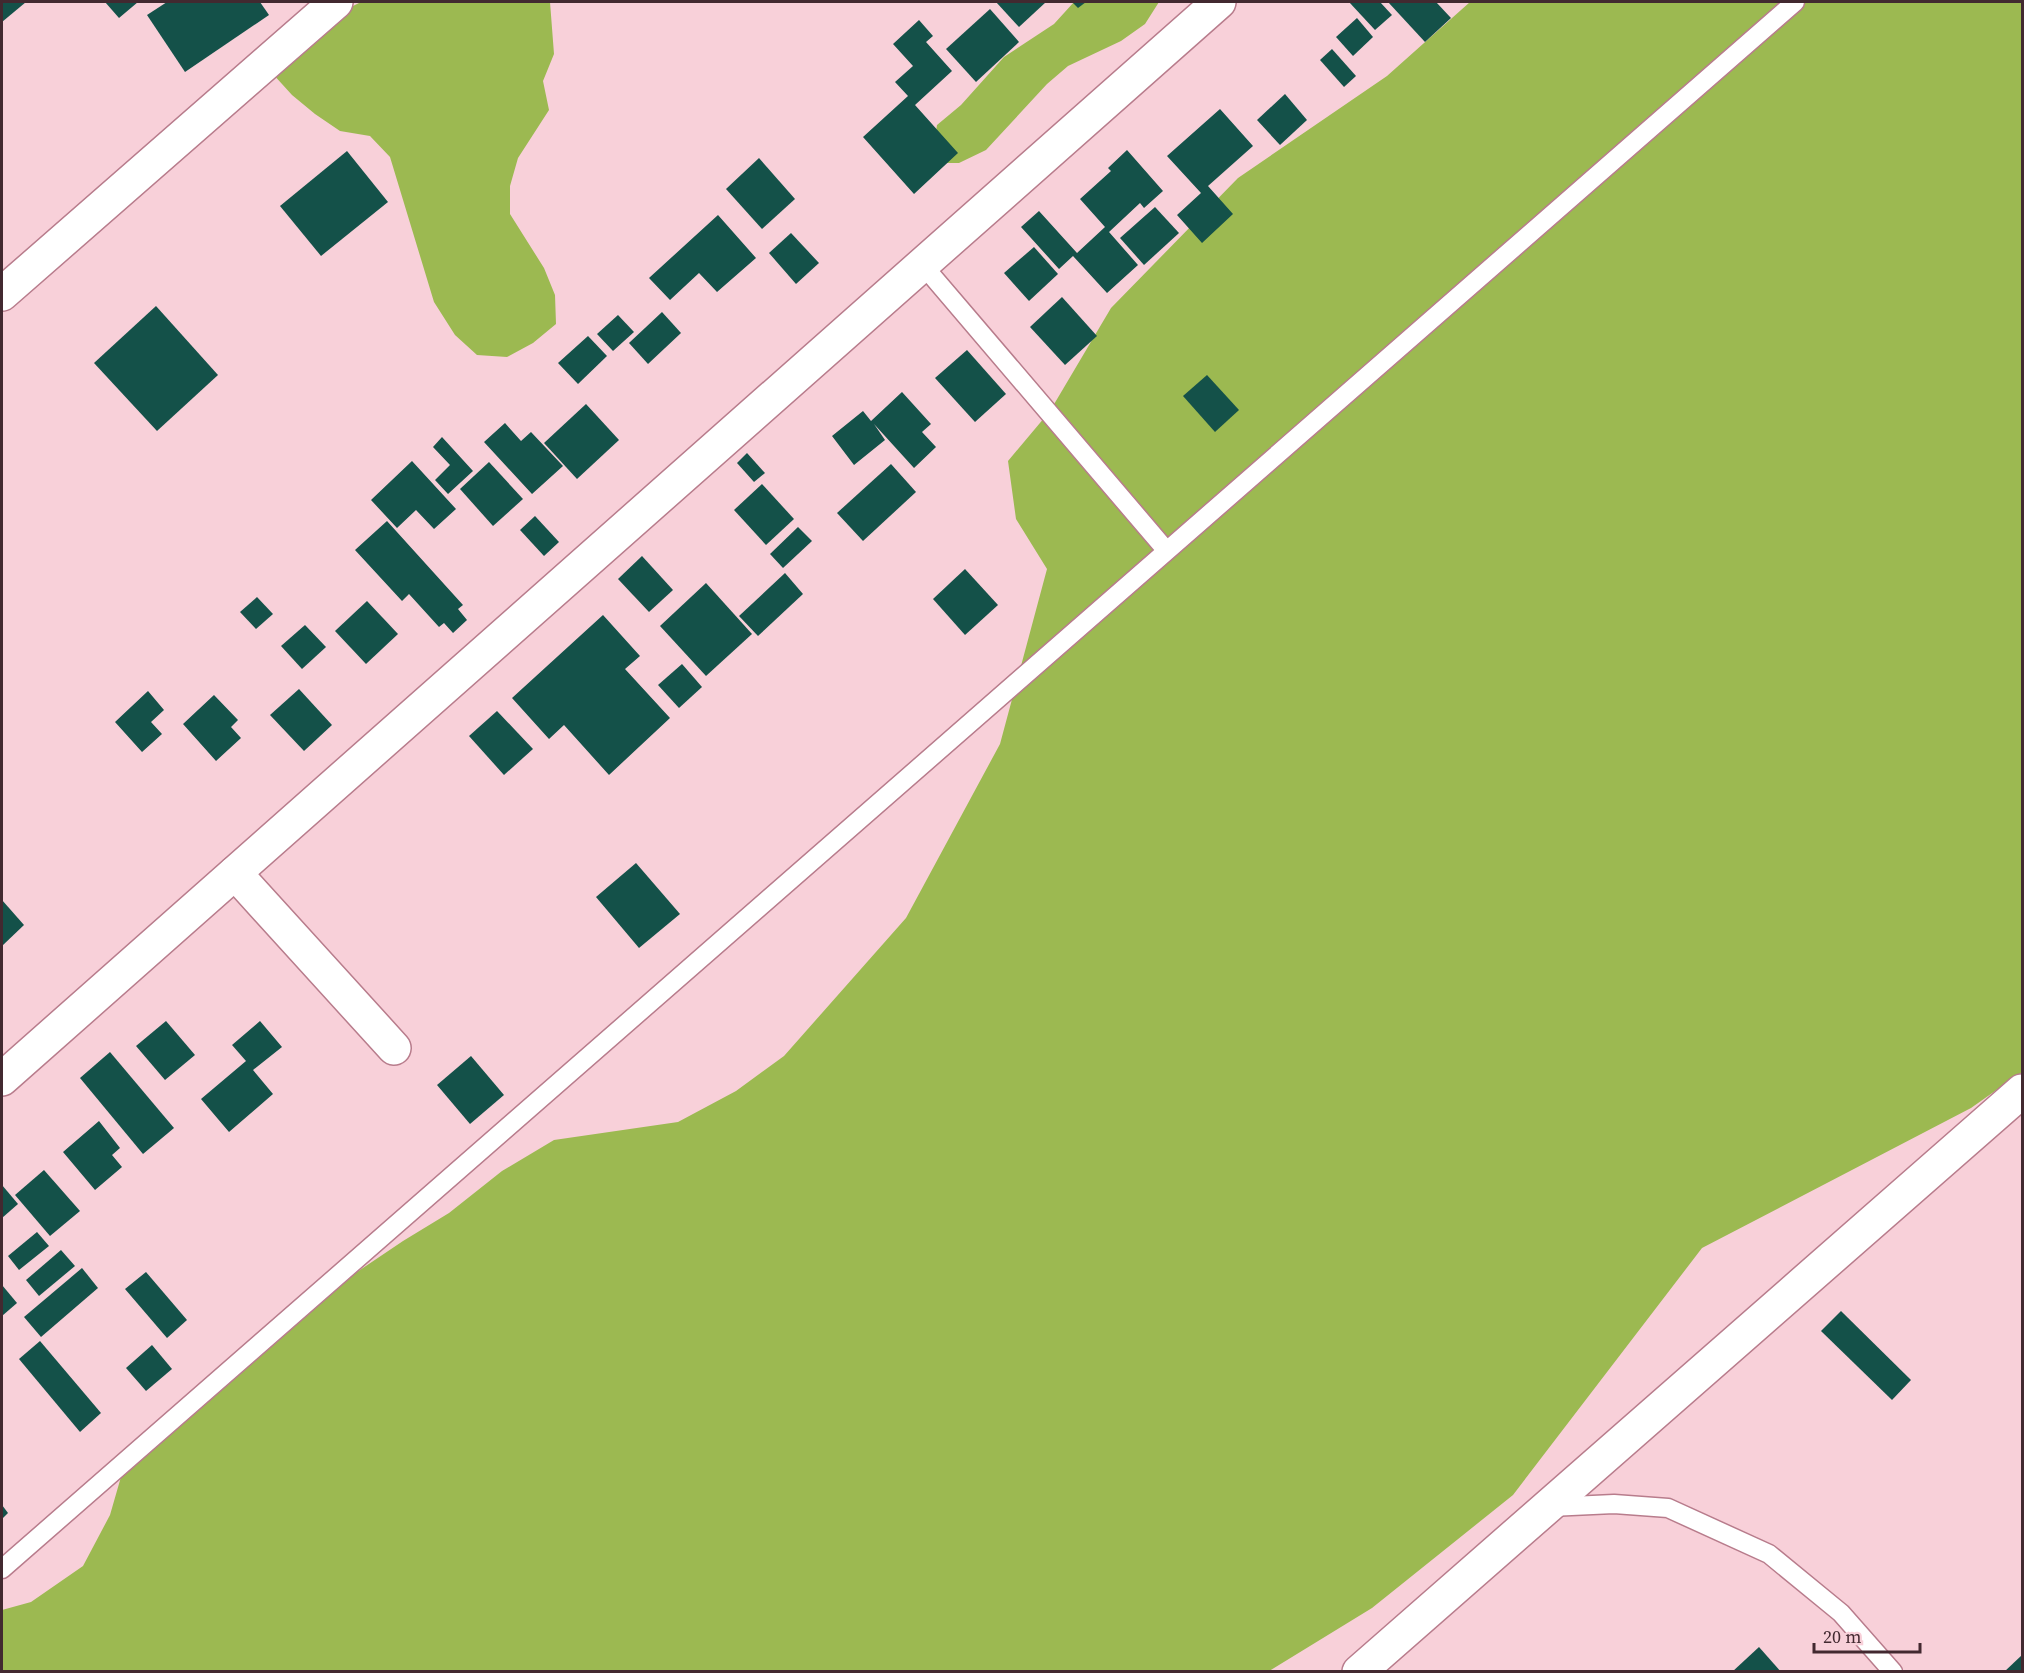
<svg xmlns="http://www.w3.org/2000/svg" width="2024" height="1673" viewBox="0 0 2024 1673" font-family="'Source Serif 4',serif">
	<style>
		.forest { fill: #9cb951 }
		.building { fill: #145149 }
		.lines { fill: none; stroke-linecap: round; stroke-linejoin: round }
		.lane-casing { stroke: #b87c8c; stroke-width: 21 }
		.street-casing { stroke: #b87c8c; stroke-width: 36 }
		.lane { stroke: #fff; stroke-width: 18 }
		.street { stroke: #fff; stroke-width: 33 }
	</style>
	<rect width="100%" height="100%" fill="#f8d0d9"/>
	<!-- forest -->
	<g class="forest">
		<polygon points="361,2 550,2 554,54 543,81 549,110 518,158 510,186 510,214 544,268 555,295 556,324 533,343 507,357 477,355 455,335 434,302 390,157 370,136 340,131 315,114 292,95 272,73 278,44 294,16 323,9 353,6"/>
		<polygon points="1074,2 1159,2 1145,24 1121,41 1068,66 1047,84 986,150 959,163 931,163 937,125 961,105 1004,57 1054,24"/>
		<polygon points="1470,2 2022,2 2022,1072 1971,1108 1702,1248 1513,1495 1372,1608 1269,1671 2,1672 2,1610 31,1602 83,1566 110,1515 127,1456 302,1294 357,1272 403,1241 449,1213 502,1171 554,1140 678,1122 736,1091 784,1056 906,918 1000,744 1047,569 1016,519 1008,461 1050,411 1111,308 1238,178 1387,76"/>
	</g>
	<!-- building -->
	<g class="building">
		<polygon points="2,2 26,2 2,22"/>
		<polygon points="105,2 138,2 119,18"/>
		<polygon points="167,2 260,2 269,15 185,72 147,15"/>
		<polygon points="996,2 1046,2 1019,27"/>
		<polygon points="1072,2 1086,2 1078,8"/>
		<polygon points="1349,2 1380,2 1392,15 1375,30"/>
		<polygon points="1388,2 1436,2 1451,18 1425,42"/>
		<polygon points="990,9 1019,42 976,82 946,49"/>
		<polygon points="1357,18 1373,37 1353,56 1336,37"/>
		<polygon points="919,20 933,36 926,42 952,71 915,105 958,153 914,194 863,137 908,96 895,82 913,66 893,44"/>
		<polygon points="1332,49 1356,76 1344,87 1320,60"/>
		<polygon points="1285,94 1307,120 1280,145 1257,120"/>
		<polygon points="1220,109 1253,146 1208,186 1233,214 1202,243 1177,215 1201,193 1167,156"/>
		<polygon points="1127,150 1163,191 1144,208 1140,203 1109,232 1138,265 1107,293 1073,256 1059,269 1021,227 1039,211 1077,253 1105,227 1080,199 1111,171 1108,168"/>
		<polygon points="347,151 388,202 321,256 280,206"/>
		<polygon points="759,158 795,199 762,229 726,189"/>
		<polygon points="1155,207 1179,233 1144,265 1120,238"/>
		<polygon points="718,215 756,258 717,292 699,273 670,300 649,278"/>
		<polygon points="791,233 819,263 796,284 769,253"/>
		<polygon points="1034,247 1058,274 1029,301 1004,273"/>
		<polygon points="1062,297 1097,336 1065,365 1030,327"/>
		<polygon points="156,306 218,375 157,431 94,363"/>
		<polygon points="662,312 681,333 648,364 629,343"/>
		<polygon points="618,315 634,332 613,351 597,334"/>
		<polygon points="588,336 607,356 578,384 558,363"/>
		<polygon points="967,350 1006,394 975,422 935,378"/>
		<polygon points="1207,375 1239,410 1215,432 1183,396"/>
		<polygon points="902,392 931,424 922,432 936,447 914,468 874,424 885,440 854,465 832,436 863,411 871,421"/>
		<polygon points="586,404 619,440 577,479 544,443"/>
		<polygon points="505,423 521,441 531,432 563,466 532,494 484,442"/>
		<polygon points="442,437 473,471 448,494 435,480 450,465 433,447"/>
		<polygon points="747,453 765,473 754,482 737,463"/>
		<polygon points="412,461 456,509 434,529 416,510 397,528 371,500"/>
		<polygon points="489,462 523,499 493,526 460,489"/>
		<polygon points="891,464 916,492 863,541 837,513"/>
		<polygon points="762,484 794,519 766,545 734,510"/>
		<polygon points="535,516 559,542 544,556 520,530"/>
		<polygon points="387,521 463,605 458,609 467,620 453,633 444,623 439,627 409,594 402,601 355,550"/>
		<polygon points="798,527 812,541 783,568 770,554"/>
		<polygon points="642,556 673,590 649,612 618,579"/>
		<polygon points="965,569 998,605 965,635 933,599"/>
		<polygon points="785,573 803,594 758,636 739,616"/>
		<polygon points="706,583 752,634 706,676 660,626"/>
		<polygon points="257,597 273,614 256,629 240,612"/>
		<polygon points="367,601 398,634 366,664 335,631"/>
		<polygon points="603,615 640,656 625,669 670,718 609,775 564,725 549,739 512,698"/>
		<polygon points="305,625 326,647 302,669 281,646"/>
		<polygon points="682,664 702,687 679,708 658,685"/>
		<polygon points="299,689 332,725 304,751 270,715"/>
		<polygon points="148,691 164,710 151,722 162,734 142,752 115,722"/>
		<polygon points="214,695 238,720 231,727 241,738 216,761 183,724"/>
		<polygon points="497,711 533,749 504,775 469,736"/>
		<polygon points="636,863 680,914 639,948 596,897"/>
		<polygon points="2,900 24,925 2,946"/>
		<polygon points="166,1021 195,1055 165,1080 136,1046"/>
		<polygon points="260,1021 282,1047 253,1070 273,1094 229,1132 201,1099 246,1061 232,1045"/>
		<polygon points="110,1052 174,1128 143,1154 80,1078"/>
		<polygon points="471,1056 504,1095 470,1124 437,1085"/>
		<polygon points="99,1121 120,1148 112,1155 122,1167 95,1190 63,1152"/>
		<polygon points="44,1170 80,1211 50,1236 15,1195"/>
		<polygon points="2,1185 18,1204 2,1218"/>
		<polygon points="37,1232 49,1246 19,1270 8,1256"/>
		<polygon points="61,1250 75,1266 39,1296 26,1280"/>
		<polygon points="82,1268 98,1288 41,1337 24,1317"/>
		<polygon points="146,1272 187,1320 167,1338 125,1289"/>
		<polygon points="2,1285 17,1303 2,1316"/>
		<polygon points="1841,1311 1911,1380 1892,1400 1821,1331"/>
		<polygon points="40,1341 101,1413 80,1432 19,1359"/>
		<polygon points="152,1345 172,1369 146,1391 126,1368"/>
		<polygon points="2,1505 8,1513 2,1519"/>
		<polygon points="1759,1647 1781,1672 1732,1672"/>
		<polygon points="2022,1655 2022,1672 2004,1672"/>
	</g>
	<g class="lines">
		<!-- lane casing -->
		<g class="lane-casing">
			<g id="lane">
				<polyline points="922,264 1166,550"/>
				<polyline points="1550,1507 1614,1504 1668,1508 1769,1554 1841,1613 1893,1672"/>
				<polyline points="2,1569 1795,2"/>
			</g>
		</g>
		<!-- street casing -->
		<g class="street-casing">
			<g id="street">
				<polyline points="2,294 336,2"/>
				<polyline points="235,873 394,1048"/>
				<polyline points="2,1079 1219,2"/>
				<polyline points="1359,1672 2022,1091"/>
			</g>
		</g>
		<!-- lane -->
		<use href="#lane" class="lane"/>
		<!-- street -->
		<use href="#street" class="street"/>
	</g>
	<!-- border -->
	<rect width="2024" height="1673" fill="none" stroke="#422930" stroke-width="6"/>
	<!-- scale -->
	<path d="M1814 1643v9h106v-9" fill="none" stroke="#422930" stroke-width="3"/>
	<text x="1823" y="1643" font-size="18" fill="#422930" stroke="#f8d0d9" stroke-width="4.5" paint-order="stroke">20 m</text>
</svg>
